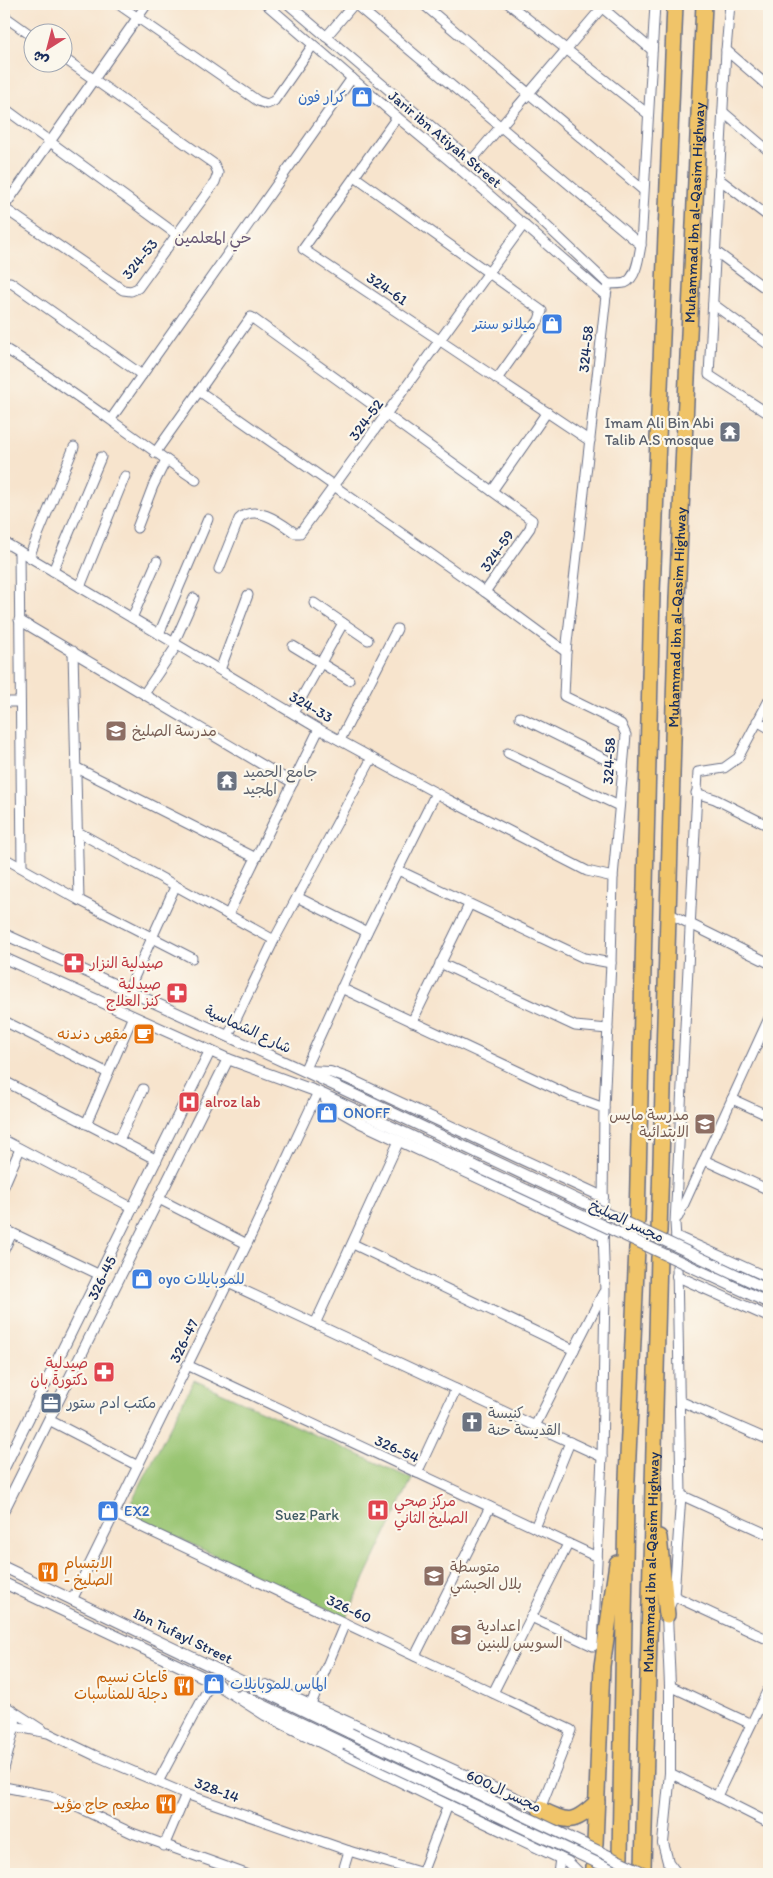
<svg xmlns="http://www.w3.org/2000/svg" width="773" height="1878" viewBox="0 0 773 1878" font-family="Itim,'Playpen Sans Arabic',sans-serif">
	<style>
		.green { fill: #98c471; stroke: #5a7a68 }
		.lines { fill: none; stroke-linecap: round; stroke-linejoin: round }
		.minor-casing { stroke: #686e85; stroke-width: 11 }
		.tertiary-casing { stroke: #686e85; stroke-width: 12 }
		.motorway-casing { stroke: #686e85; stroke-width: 18 }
		.minor { stroke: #fff; stroke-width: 9 }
		.tertiary { stroke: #fff; stroke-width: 10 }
		.motorway { stroke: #f0c469; stroke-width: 15 }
		.tertiary-bridge-casing { stroke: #686e85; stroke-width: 12; stroke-linecap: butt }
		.tertiary-bridge { stroke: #fff; stroke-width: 10 }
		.labels { text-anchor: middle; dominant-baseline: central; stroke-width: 4.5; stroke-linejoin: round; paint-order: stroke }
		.shop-label { font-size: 15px; fill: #366cbe; stroke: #fbf7ec; text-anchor: start }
		.street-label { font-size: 15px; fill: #1b2f5e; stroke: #fbf7ec }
		.worship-label { font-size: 15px; fill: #5b616d; stroke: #fbf7ec; text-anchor: start }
		.education-label { font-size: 15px; fill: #785e54; stroke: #fbf7ec; text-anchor: start }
		.health-label { font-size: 15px; fill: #be3a42; stroke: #fbf7ec; text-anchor: start }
		.food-label { font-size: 15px; fill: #c56008; stroke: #fbf7ec; text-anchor: end }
		.service-label { font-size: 15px; fill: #4e5e75; stroke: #fbf7ec; text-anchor: start }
		.park-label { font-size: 15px; fill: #405c64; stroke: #fbf7ec }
		.neighbourhood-label { font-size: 16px; fill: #6a5977; stroke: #fbf7ec }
	</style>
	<rect width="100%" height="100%" fill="#fbf7ec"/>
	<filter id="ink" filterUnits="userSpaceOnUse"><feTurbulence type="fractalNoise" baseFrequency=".02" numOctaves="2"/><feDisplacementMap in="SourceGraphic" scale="10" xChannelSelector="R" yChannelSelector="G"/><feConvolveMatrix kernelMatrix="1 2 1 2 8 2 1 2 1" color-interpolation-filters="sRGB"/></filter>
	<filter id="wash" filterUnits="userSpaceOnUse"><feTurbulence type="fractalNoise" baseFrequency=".0096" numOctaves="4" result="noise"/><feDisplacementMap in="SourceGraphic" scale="20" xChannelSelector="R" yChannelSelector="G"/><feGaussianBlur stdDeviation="1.12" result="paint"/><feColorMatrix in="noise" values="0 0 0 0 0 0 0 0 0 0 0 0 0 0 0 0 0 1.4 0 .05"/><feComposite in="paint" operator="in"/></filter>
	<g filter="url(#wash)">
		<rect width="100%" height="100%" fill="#f7e4cd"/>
		<!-- green -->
		<polygon class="green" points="194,1380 412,1479 346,1618 126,1513"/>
	</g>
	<g filter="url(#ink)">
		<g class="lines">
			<!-- minor casing -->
			<g class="minor-casing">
				<g id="minor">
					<polyline points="118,4 258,101 267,104 274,101 313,45"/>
					<polyline points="266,4 397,117 463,172 606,296"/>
					<polyline points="288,4 533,213 608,284"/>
					<polyline points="355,4 641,245"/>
					<polyline points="423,4 643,190"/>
					<polyline points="509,4 648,114"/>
					<polyline points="730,4 726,50 709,375 769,414"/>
					<polyline points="599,5 652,50"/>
					<polyline points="4,16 32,36"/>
					<polyline points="326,37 354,4"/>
					<polyline points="726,50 769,87"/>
					<polyline points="4,108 176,234"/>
					<polyline points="723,112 769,151"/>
					<polyline points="397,117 303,249 590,441"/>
					<polyline points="472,160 605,4"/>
					<polyline points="355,177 542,311 539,320 497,379"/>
					<polyline points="719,179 769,217"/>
					<polyline points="4,207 147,4"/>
					<polyline points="4,208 123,290 131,291 138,288 215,182 218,173 214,164 62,57"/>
					<polyline points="715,251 769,291"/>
					<polyline points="10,282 142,375"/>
					<polyline points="713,304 769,345"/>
					<polygon points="251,317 532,520 530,528 485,592 199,391"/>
					<path d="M4,348C71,388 131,437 196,480"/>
					<polyline points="111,419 352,78"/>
					<polyline points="155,453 199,391"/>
					<polyline points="492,491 547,412"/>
					<polyline points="137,528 153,486 166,460"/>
					<polyline points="4,542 319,729 447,799 587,871 613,877"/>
					<polyline points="19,551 22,867"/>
					<polyline points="29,557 74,447"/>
					<path d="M219,569L239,519C256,503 281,523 295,533H300L524,224"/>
					<polyline points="53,571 101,457"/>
					<polyline points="80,587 125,476"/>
					<polyline points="485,592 566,652"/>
					<polyline points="314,603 368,640"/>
					<polyline points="132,618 157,561"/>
					<polyline points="19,620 293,783"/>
					<polyline points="159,634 208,519"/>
					<polyline points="174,643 194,598"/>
					<polyline points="293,646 349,680"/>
					<polyline points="73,651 79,900"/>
					<polyline points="220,670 248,595"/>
					<polyline points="144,694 177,645"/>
					<polyline points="4,702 20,702"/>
					<polyline points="293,713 343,623"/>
					<polyline points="520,717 623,768"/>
					<polyline points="757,721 769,728"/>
					<polyline points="340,740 397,629"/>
					<polyline points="508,753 619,806"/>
					<polyline points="77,768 256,858"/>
					<polyline points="696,793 715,799 769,826"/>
					<polyline points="78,832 274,940"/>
					<polyline points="4,858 79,900 192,958"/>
					<polyline points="398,870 584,958 611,963"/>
					<polyline points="297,897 367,932"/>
					<polyline points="668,913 769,963"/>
					<polyline points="228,915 319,729"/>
					<polyline points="440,963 575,1026 608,1029"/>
					<polyline points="341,988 571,1096 604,1108"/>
					<polyline points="128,991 175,887"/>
					<polyline points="4,1021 108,1073"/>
					<polyline points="412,1022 469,905"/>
					<polyline points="228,1036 274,940 372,758"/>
					<polyline points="304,1071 367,932 436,793"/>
					<polyline points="4,1081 157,1160"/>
					<polyline points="732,1099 769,1116"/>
					<polyline points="86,1124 133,1016"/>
					<polyline points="4,1140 133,1208"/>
					<polyline points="119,1140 143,1089"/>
					<polyline points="704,1160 769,1190"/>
					<polyline points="4,1186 20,1149"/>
					<polyline points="159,1199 247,1244"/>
					<path d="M603,1206L604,1108L611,963L613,877L626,735L621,724L564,696L566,652L606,296L608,284C613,284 621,284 625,283C637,278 639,255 641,245L655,4"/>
					<polyline points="678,1217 769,1018"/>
					<polyline points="4,1229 100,1275"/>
					<polyline points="676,1236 769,1278"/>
					<polyline points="676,1239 675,1223 698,772 724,768 738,758 769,700"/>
					<polyline points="353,1244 574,1350"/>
					<polyline points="4,1250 12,1233"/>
					<polyline points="228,1283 602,1457"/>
					<polyline points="315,1324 399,1141"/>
					<polyline points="187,1365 597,1557"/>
					<polyline points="680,1401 769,1440"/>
					<polyline points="49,1420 138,1466"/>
					<polyline points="535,1426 603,1293"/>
					<polyline points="417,1473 456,1389"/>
					<polyline points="681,1495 769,1535"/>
					<polyline points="114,1514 571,1730 540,1809"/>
					<polyline points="535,1528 570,1442"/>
					<polyline points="674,1596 769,1640"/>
					<polyline points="72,1600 247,1244 318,1092"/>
					<polyline points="669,1608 674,1596 681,1495 677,1266"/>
					<polyline points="531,1617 593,1646 602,1457 605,1291 603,1231"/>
					<polyline points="415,1656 490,1507"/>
					<polyline points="670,1686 751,1724"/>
					<polyline points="493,1693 568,1544"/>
					<polyline points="311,1704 345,1623"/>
					<polyline points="4,1705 41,1729"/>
					<polyline points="4,1724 48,1733 94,1755 186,1794 349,1851 426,1874"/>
					<polyline points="4,1769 15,1726 16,1714"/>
					<polyline points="670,1773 769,1823"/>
					<polyline points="158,1782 212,1681"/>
					<polyline points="4,1787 50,1796 81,1809 132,1833 246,1874"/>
					<polyline points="717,1796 769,1687"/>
					<polyline points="164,1846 186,1794"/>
					<polyline points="422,1873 448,1805"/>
					<polyline points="342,1874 349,1851"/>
					<polyline points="558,1874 560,1858"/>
				</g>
			</g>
			<!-- tertiary casing -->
			<g class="tertiary-casing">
				<g id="tertiary">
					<polyline points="4,934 304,1071 478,1153"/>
					<polyline points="4,958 228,1059 318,1092 473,1165"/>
					<polyline points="307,1071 330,1072 347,1078 603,1197"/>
					<polyline points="326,1100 338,1110 361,1123 603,1236"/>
					<polyline points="677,1276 769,1317"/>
					<polyline points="4,1468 210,1051"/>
					<polyline points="4,1510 228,1059"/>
					<polyline points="4,1567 350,1733"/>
					<polyline points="4,1583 218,1684"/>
					<polyline points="667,1615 670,1686 670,1773 663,1843 668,1862 677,1874"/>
					<polyline points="212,1681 265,1715 448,1805 568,1862 580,1874"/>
					<polyline points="266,1685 540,1809"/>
					<polyline points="242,1695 345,1744"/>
				</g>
			</g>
			<!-- motorway casing -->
			<g class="motorway-casing">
				<g id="motorway">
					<polyline points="637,1221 652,593 675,4"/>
					<path id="s1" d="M659,1232L677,599L704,4"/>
					<polyline points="659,1537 667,1615"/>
					<path d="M540,1809C568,1823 573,1825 597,1802"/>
					<polyline points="595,1844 602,1666 617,1563"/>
					<polyline points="620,1857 626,1502 637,1247"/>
					<path id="s2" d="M643,1867L659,1257"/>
					<polyline points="593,1874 594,1867"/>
				</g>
			</g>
			<!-- minor -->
			<use href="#minor" class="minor"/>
			<!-- tertiary -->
			<use href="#tertiary" class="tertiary"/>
			<!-- motorway -->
			<use href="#motorway" class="motorway"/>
			<!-- tertiary-bridge casing -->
			<g class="tertiary-bridge-casing">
				<g id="tertiary-bridge">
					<polyline points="478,1153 769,1290"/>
					<polyline points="473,1165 769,1303"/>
					<polyline points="350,1733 647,1874"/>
					<polyline points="345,1744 621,1874"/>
				</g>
			</g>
			<!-- tertiary-bridge -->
			<use href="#tertiary-bridge" class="tertiary-bridge"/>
		</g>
	</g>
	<!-- icons -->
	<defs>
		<g id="shop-square" transform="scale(1.125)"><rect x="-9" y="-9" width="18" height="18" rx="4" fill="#3f7fe0" stroke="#fbf7ec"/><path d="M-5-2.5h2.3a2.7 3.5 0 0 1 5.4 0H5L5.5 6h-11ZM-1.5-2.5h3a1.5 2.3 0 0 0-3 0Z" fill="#fff"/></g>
		<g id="temple-square" transform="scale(1.125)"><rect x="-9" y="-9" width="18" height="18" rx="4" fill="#6b7280" stroke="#fbf7ec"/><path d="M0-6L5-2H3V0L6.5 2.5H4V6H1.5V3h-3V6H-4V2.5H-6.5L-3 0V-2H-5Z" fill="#fff"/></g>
		<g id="school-square" transform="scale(1.125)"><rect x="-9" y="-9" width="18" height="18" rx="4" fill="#8d6e63" stroke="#fbf7ec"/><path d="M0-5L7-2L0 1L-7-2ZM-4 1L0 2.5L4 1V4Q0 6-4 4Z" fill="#fff"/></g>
		<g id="pharmacy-square" transform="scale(1.125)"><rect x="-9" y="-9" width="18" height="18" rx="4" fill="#e0444e" stroke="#fbf7ec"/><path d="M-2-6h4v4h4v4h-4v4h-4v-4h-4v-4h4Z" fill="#fff"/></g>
		<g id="cafe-square" transform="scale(1.125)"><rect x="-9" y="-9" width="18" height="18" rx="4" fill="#e8710a" stroke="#fbf7ec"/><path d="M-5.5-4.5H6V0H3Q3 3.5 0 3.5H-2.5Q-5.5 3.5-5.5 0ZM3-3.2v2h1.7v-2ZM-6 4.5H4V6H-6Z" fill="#fff"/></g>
		<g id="hospital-square" transform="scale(1.125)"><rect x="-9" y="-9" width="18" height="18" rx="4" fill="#e0444e" stroke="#fbf7ec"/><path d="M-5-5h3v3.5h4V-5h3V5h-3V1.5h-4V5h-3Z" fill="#fff"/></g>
		<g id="office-square" transform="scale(1.125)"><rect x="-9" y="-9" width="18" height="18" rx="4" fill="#5c6f8a" stroke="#fbf7ec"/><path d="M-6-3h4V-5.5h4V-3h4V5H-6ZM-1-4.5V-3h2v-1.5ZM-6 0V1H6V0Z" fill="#fff"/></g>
		<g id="church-square" transform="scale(1.125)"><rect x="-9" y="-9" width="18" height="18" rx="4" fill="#6b7280" stroke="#fbf7ec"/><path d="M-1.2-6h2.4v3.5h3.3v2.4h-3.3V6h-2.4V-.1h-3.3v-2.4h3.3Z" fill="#fff"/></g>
		<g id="restaurant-square" transform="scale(1.125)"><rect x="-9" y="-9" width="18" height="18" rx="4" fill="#e8710a" stroke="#fbf7ec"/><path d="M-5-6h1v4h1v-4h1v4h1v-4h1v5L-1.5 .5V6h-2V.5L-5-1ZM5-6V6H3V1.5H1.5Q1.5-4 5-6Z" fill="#fff"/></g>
	</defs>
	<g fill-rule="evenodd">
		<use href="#shop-square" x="362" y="97"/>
		<use href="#shop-square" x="552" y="324"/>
		<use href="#temple-square" x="730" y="432"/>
		<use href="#school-square" x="116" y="731"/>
		<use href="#temple-square" x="227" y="781"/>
		<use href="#pharmacy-square" x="74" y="963"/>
		<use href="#pharmacy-square" x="177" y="993"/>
		<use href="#cafe-square" x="144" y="1034"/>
		<use href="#hospital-square" x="189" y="1102"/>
		<use href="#shop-square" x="327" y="1113"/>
		<use href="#school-square" x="705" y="1124"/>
		<use href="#shop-square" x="142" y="1279"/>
		<use href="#pharmacy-square" x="104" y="1372"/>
		<use href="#office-square" x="51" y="1403"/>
		<use href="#church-square" x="472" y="1422"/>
		<use href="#hospital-square" x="378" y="1510"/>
		<use href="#shop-square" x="108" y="1511"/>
		<use href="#restaurant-square" x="48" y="1572"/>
		<use href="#school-square" x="434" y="1576"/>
		<use href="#school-square" x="461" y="1635"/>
		<use href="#shop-square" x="214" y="1684"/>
		<use href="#restaurant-square" x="184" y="1686"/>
		<use href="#restaurant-square" x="166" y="1804"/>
	</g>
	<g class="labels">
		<!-- shop labels -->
		<g class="shop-label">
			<text x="346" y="97" text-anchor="end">كرار فون</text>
			<text x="536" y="324" text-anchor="end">ميلانو سنتر</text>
			<text x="343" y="1113">ONOFF</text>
			<text x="158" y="1279">oyo للموبايلات</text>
			<text x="124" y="1511">EX2</text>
			<text x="230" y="1684">الماس للموبايلات</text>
		</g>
		<!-- street labels -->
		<g class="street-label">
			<text transform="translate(445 139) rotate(40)">Jarir ibn Atiyah Street</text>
			<text stroke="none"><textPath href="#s1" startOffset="1020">Muhammad ibn al-Qasim Highway</textPath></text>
			<text transform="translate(140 259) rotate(-51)">324-53</text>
			<text transform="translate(387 289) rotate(34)">324-61</text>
			<text transform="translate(586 349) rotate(-84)">324-58</text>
			<text transform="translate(366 420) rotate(-54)">324-52</text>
			<text transform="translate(497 551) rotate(-55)">324-59</text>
			<text stroke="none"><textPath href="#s1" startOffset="615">Muhammad ibn al-Qasim Highway</textPath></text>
			<text transform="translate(311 707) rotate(30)">324-33</text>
			<text transform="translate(609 761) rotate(-87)">324-58</text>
			<text transform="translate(248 1029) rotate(25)">شارع الشماسية</text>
			<text transform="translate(627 1221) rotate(25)">مجسر الصليخ</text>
			<text transform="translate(102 1278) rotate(-64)">326-45</text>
			<text transform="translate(184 1341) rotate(-64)">326-47</text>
			<text transform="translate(397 1449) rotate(24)">326-54</text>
			<text stroke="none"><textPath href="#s2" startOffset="305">Muhammad ibn al-Qasim Highway</textPath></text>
			<text transform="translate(349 1609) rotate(25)">326-60</text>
			<text transform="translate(183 1636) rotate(26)">Ibn Tufayl Street</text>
			<text transform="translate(217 1790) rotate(20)">328-14</text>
			<text transform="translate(504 1791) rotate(25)">مجسر ال600</text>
		</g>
		<!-- worship labels -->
		<g class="worship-label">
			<text x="714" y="423" text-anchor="end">Imam Ali Bin Abi<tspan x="714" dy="17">Talib A.S mosque</tspan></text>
			<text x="243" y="772">جامع الحميد<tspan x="243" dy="17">المجيد</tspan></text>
			<text x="488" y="1413">كنيسة<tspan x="488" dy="17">القديسة حنة</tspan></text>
		</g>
		<!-- education labels -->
		<g class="education-label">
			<text x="132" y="731">مدرسة الصليخ</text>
			<text x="689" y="1115" text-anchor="end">مدرسة مايس<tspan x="689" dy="17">الابتدائية</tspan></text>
			<text x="450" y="1567">متوسطة<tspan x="450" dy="17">بلال الحبشي</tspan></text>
			<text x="477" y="1626">اعدادية<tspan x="477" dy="17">السويس للبنين</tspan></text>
		</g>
		<!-- health labels -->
		<g class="health-label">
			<text x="90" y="963">صيدلية النزار</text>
			<text x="161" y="984" text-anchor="end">صيدلية<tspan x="161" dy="17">كنز العلاج</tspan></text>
			<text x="205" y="1102">alroz lab</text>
			<text x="88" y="1363" text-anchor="end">صيدلية<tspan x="88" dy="17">دكتورة بان</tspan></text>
			<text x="394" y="1501">مركز صحي<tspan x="394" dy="17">الصليخ الثاني</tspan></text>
		</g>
		<!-- food labels -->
		<g class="food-label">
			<text x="128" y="1034">مقهى دندنه</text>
			<text x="64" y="1563" text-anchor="start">الابتسام<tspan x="64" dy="17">- الصليخ</tspan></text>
			<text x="168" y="1677">قاعات نسيم<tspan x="168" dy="17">دجلة للمناسبات</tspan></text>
			<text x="150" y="1804">مطعم حاج مؤيد</text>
		</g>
		<!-- service labels -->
		<g class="service-label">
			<text x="67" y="1403">مكتب ادم ستور</text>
		</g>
		<!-- park labels -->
		<g class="park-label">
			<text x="307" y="1515">Suez Park</text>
		</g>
		<!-- neighbourhood labels -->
		<g class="neighbourhood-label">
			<text x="213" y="237">حي المعلمين</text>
		</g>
	</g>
	<!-- margin -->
	<rect width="773" height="1878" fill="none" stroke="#fbf7ec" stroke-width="20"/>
	<!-- north arrow -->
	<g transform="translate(48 48) rotate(216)"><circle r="24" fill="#fbf7ec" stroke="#a1a7b3"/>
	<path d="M0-4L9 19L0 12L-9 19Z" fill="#d1495b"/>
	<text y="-8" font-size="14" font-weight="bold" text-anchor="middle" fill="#1b2f5e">ش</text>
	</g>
</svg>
